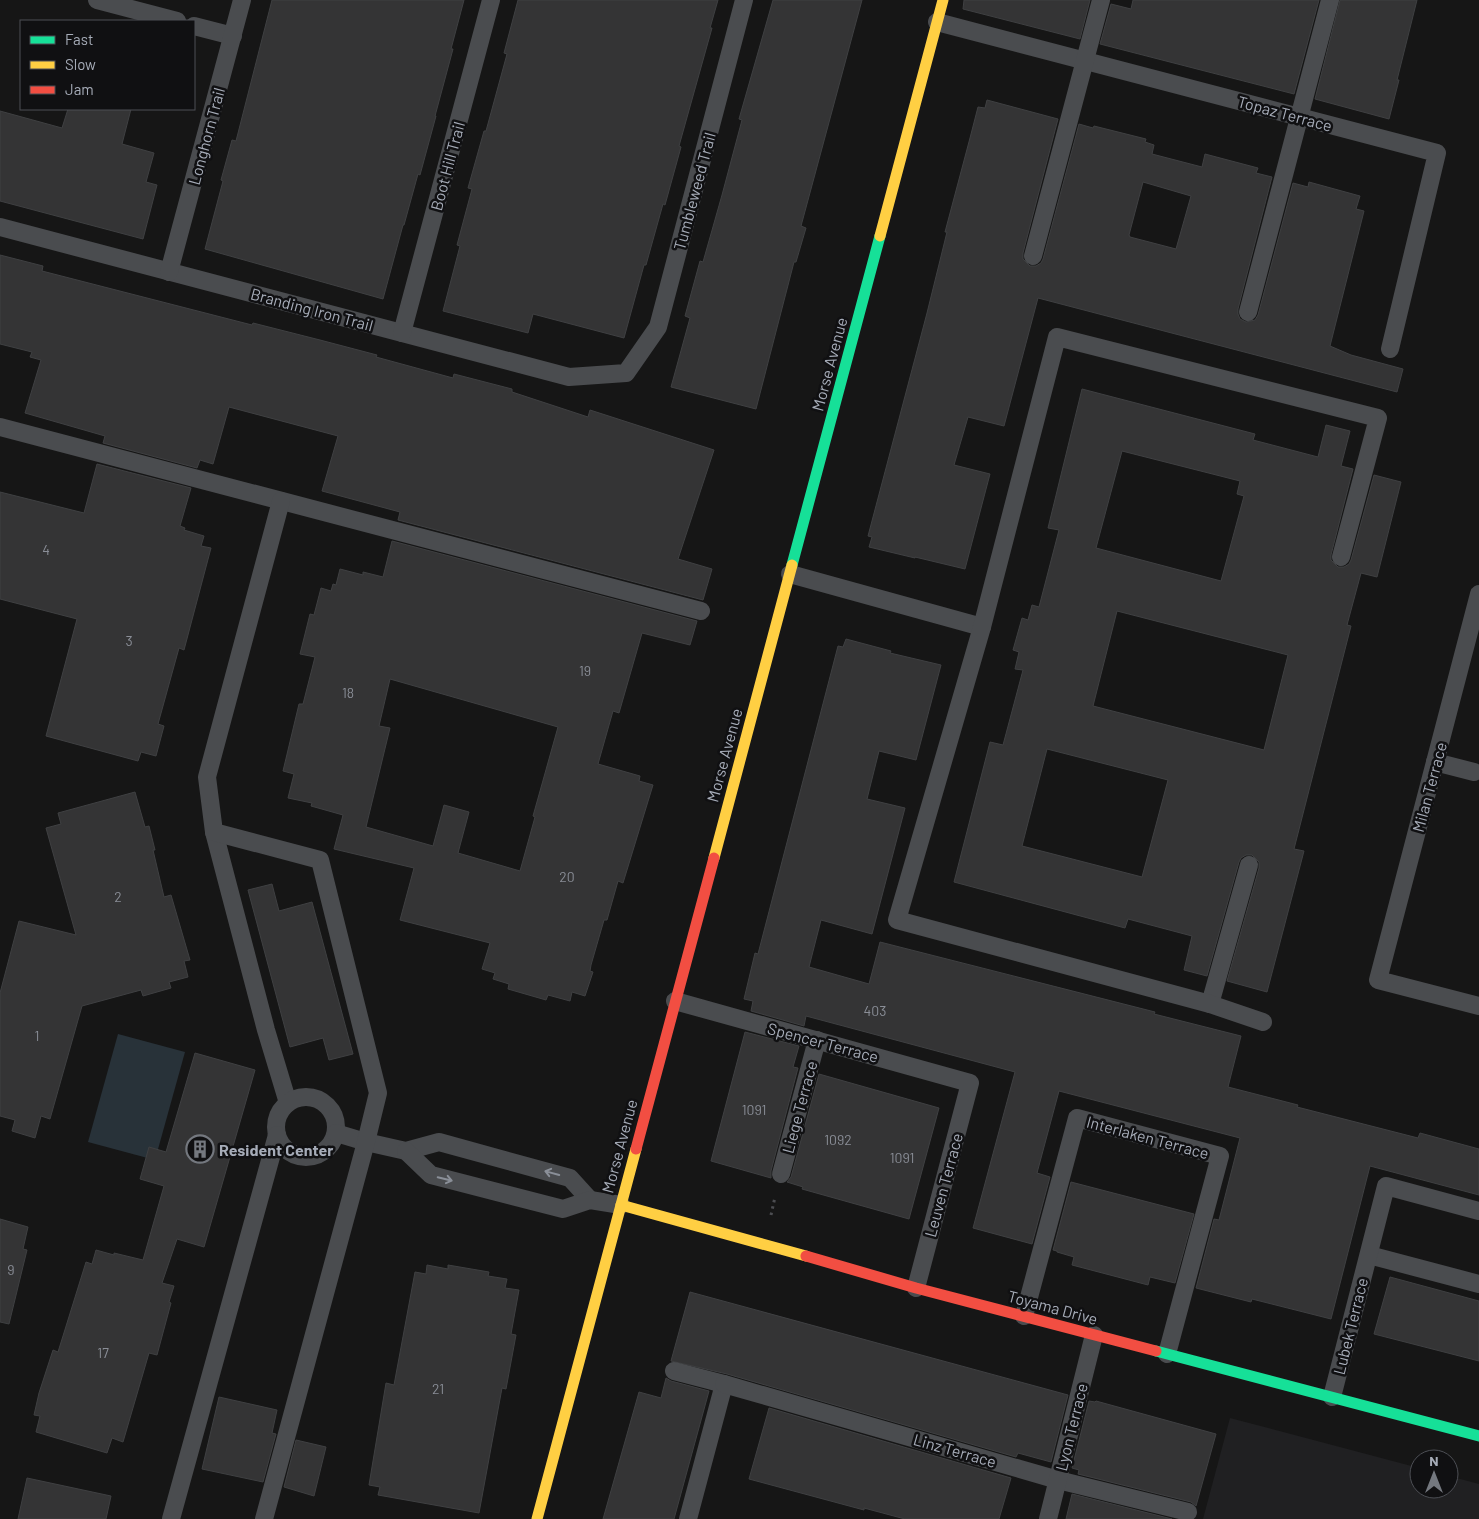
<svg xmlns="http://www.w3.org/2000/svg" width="1479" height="1519" viewBox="0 0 1479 1519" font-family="Barlow,sans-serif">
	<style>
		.built { fill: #202022 }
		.water { fill: #283239 }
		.building { fill: #343435; stroke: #3f4042; fill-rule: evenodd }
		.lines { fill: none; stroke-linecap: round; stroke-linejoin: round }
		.path { stroke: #4c4d51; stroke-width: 3; stroke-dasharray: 2.5 4; stroke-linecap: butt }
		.lane { stroke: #4a4c4f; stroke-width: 18 }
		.fast { stroke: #16e098; stroke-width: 11 }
		.slow { stroke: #ffcf43; stroke-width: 11 }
		.jam { stroke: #f24e42; stroke-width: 11 }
		.oneway { stroke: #8a8f98 }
		.labels { text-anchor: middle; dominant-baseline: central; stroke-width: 5; stroke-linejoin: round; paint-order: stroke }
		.number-label { font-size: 14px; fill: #8a8e97 }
		.street-label { font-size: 16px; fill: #a6acb8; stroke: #101012 }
		.poi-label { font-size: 16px; font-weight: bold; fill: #a6acb8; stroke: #101012; text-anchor: start }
	</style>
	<rect width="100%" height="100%" fill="#161616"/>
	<!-- built -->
	<polygon class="built" points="1230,1418 1419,1468 1419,1489 1449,1489 1449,1476 1479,1484 1479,1519 1203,1519"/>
	<!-- water -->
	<polygon class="water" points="118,1034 185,1052 155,1160 88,1142"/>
	<!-- building -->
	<g class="building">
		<polygon points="272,0 464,0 451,49 453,49 435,116 436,116 420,175 418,174 404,225 403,225 383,299 205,249 223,181 221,180 232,140 236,141"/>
		<polygon points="518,0 718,0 710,28 712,28 679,146 681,147 665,205 663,204 646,265 644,265 624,338 533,314 528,333 443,311 460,246 457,245 472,189 468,188 484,131 486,131 507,54 504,53"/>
		<polygon points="773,0 862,0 801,226 806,228 796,262 794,262 756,409 671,387 690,318 685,316 700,261 703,262 722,195 742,120 739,119"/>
		<polygon points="964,0 1090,0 1080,39 963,9"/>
		<polygon points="1133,0 1319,0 1294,94 1100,44 1111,4 1131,9"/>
		<polygon points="1340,0 1417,0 1397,80 1399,80 1389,119 1315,99"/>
		<path d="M987,100L1058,119L1023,253V259L1030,266H1036L1041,263L1043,259L1079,124L1093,128L1094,126L1146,139L1145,142L1154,145L1152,154L1202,167L1205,154L1258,168L1256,173L1272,177L1238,309V314L1240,319L1246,322L1255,320L1258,315L1293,183L1308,187L1309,182L1360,196L1356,209L1364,211L1330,346L1351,355L1403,369L1397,392L1038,298L1004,426L968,417L954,465L990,474L965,569L915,557V558L869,547L872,537L868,536L927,313L947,232H945L970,138L978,107L985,108ZM1143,182L1191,196L1176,249L1130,237L1129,235Z"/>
		<polygon points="68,109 131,109 122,144 154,153 146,182 157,185 143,239 0,201 0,111 62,128"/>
		<polygon points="0,255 43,266 42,271 252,325 253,323 320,340 377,355 376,357 453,378 454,374 512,389 512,392 588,417 590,410 714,450 678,559 712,569 703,600 398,520 400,512 322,491 338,436 229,407 213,464 200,460 197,468 103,443 105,436 25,413 41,360 30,357 32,352 0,344"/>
		<path d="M1082,389L1255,434L1253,440L1318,457L1326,425L1350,431L1341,466L1353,469L1331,555V560L1338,567H1344L1349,564L1351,560L1374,475L1401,482L1377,577L1361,573L1347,625L1351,626L1294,849L1304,851L1267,992L1227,981L1259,868V862L1252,855H1246L1241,858L1239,862L1207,976L1184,970L1192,936L1128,919L1125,928L954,882L990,742L1003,745L1023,670L1015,669L1019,652L1013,650L1022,618L1028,620L1032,605L1039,607L1059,530L1048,528ZM1122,451L1240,481L1237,494L1244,496L1221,581L1096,548ZM1117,611L1288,655L1264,750L1093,706ZM1047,749L1168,780L1142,877L1022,846Z"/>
		<polygon points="97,464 191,488 180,526 185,528 184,530 204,536 201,546 211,548 184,650 179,648 158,724 164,726 156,756 141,752 138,761 46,736 77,619 0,599 0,492 84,513"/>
		<path d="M392,541L697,621L690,645L642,633L619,713L613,711L598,764L640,776L639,781L653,785L623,883L618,881L607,920H604L591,965L590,971L593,972L585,996L572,992L570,1001L548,995L546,1000L508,989L509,984L493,979L495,973L482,969L490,943L400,920L414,868L334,849L343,815L311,806L312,803L288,798L294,774L283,771L299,704H303L315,657L300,654L310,614L314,615L321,588L331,591L333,584L336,585L340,569L363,575V572L383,577ZM390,679L558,727L533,816L535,817L520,871L458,853L469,812L444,805L433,846L366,827L390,728L379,726Z"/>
		<polygon points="846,639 891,651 890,653 941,665 916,760 879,751 867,799 905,808 872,934 821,920 809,967 869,984 880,942 1155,1012 1154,1014 1241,1036 1228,1087 1298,1105 1297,1107 1418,1138 1420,1133 1479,1149 1479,1195 1370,1166 1331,1319 1252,1299 1251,1302 1196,1288 1214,1219 1219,1220 1240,1138 1059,1091 1037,1173 1050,1177 1032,1244 973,1228 1015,1072 806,1016 804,1026 751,1011 753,1001 744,999 755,953 758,954 838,646 843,647"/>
		<polygon points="135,792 145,827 149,826 155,850 153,850 164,897 171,895 190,960 184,961 188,977 169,982 171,988 143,996 141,990 82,1006 50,1119 41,1116 35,1138 12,1131 15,1120 0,1116 0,993 19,921 76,935 46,828 61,824 58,813"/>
		<polygon points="272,884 279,911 312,902 353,1054 329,1060 323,1038 290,1047 248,890"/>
		<polygon points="745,1032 799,1046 793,1067 798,1068 771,1171 771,1178 711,1161"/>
		<polygon points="195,1053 255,1070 204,1247 177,1239 162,1283 174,1286 169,1302 171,1303 157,1355 149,1353 123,1442 112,1438 107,1453 36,1432 40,1416 34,1415 39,1393 53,1350 58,1352 86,1262 92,1264 96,1250 114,1255 114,1253 143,1260 164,1186 140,1179 149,1147 166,1152"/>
		<polygon points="819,1074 939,1108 909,1219 802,1189 803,1187 787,1182 791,1177"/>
		<polygon points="1071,1182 1194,1214 1175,1283 1150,1277 1148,1285 1072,1265 1074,1257 1057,1252 1057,1251 1053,1250"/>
		<polygon points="0,1219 28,1227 23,1249 27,1250 9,1324 0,1322"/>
		<polygon points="427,1265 448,1269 448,1265 489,1272 488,1276 507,1279 505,1288 519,1290 511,1334 516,1335 506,1389 502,1388 479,1513 378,1495 380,1487 369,1485 386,1383 394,1385 415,1272 426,1274"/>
		<polygon points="1390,1277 1479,1301 1479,1361 1374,1334"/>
		<polygon points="690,1292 1068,1395 1051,1462 1018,1453 1016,1457 727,1374 671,1361"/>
		<polygon points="666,1378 671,1381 709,1391 674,1519 603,1519 639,1392 661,1398"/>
		<polygon points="219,1397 277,1410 272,1433 276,1434 263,1482 202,1469"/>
		<polygon points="1089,1401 1095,1402 1096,1401 1216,1434 1196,1506 1191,1502 1078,1474 1079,1470 1072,1468"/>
		<polygon points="769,1408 1011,1478 999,1519 905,1519 864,1508 864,1510 749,1479"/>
		<polygon points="296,1440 326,1447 314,1496 284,1487"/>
		<polygon points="27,1478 111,1496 106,1519 18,1519"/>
		<polygon points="1072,1494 1172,1519 1066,1519"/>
	</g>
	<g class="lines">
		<!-- path -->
		<polyline class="path" points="771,1215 775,1197"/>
		<!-- lane -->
		<g class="lane">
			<polyline points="97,0 177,21"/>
			<polyline points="937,22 1437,153 1390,349"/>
			<polyline points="194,26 233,36"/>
			<polyline points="0,227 569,377 626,373 658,327 744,0"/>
			<polyline points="1033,256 1101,0"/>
			<polyline points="169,272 242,0"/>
			<polyline points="1248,312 1330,0"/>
			<polyline points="402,333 491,0"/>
			<polyline points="0,427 701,611"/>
			<polyline points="790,574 982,627"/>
			<polyline points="1479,594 1378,980 1479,1006"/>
			<polyline points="1435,762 1474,772"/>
			<polyline points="214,832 266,1030 288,1103"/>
			<polyline points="675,1001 970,1083 916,1288"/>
			<polyline points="1210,1004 1249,865"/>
			<polyline points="1263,1022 1210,1004 897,920 982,627 1057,337 1378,418 1341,557"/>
			<circle cx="306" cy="1127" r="30"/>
			<polyline points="336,1133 366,1142 406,1151 439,1142 570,1178 590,1200"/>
			<polyline points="406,1151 431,1175 563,1209 590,1200 621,1205"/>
			<polyline points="781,1174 817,1040"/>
			<polyline points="1369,1255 1479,1284"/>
			<polyline points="1024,1316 1077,1118 1220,1156 1167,1354"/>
			<polyline points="674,1371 724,1384 688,1519"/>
			<polyline points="724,1384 1058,1480 1188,1512"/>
			<polyline points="1332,1397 1386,1186 1479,1211"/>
			<polyline points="171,1519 277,1135"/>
			<polyline points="264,1519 366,1142 378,1093 320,860 214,832 207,777 281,501"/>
			<polyline points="1048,1519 1094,1335"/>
		</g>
		<!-- fast -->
		<g class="fast">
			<polyline points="792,565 880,236"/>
			<polyline points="1156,1351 1479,1436"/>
		</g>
		<!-- slow -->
		<g class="slow">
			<polyline points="880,236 943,0"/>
			<polyline points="714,858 792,565"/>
			<polyline points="621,1205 806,1256"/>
			<polyline points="537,1519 636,1149"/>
		</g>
		<!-- jam -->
		<g class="jam">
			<polyline points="636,1149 714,858"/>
			<polyline points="806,1256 916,1288 1156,1351"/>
		</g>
	</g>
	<!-- one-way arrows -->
	<defs><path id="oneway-shaft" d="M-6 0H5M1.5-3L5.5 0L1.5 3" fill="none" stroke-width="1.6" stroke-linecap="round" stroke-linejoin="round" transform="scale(1.25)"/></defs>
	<g class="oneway">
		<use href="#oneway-shaft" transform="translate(552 1173) rotate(-165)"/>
		<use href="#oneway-shaft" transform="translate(445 1179) rotate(14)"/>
	</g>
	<!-- icons -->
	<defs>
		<g id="building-ring" transform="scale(1.4375)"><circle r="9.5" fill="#101012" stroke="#74787f" stroke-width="1.5"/><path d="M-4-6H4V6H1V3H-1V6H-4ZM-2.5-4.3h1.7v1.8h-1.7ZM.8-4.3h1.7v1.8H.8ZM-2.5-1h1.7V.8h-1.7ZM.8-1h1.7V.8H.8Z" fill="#74787f"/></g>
	</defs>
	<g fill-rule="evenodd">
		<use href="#building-ring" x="200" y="1149"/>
	</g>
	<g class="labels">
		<!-- number labels -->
		<g class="number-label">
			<text x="46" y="549">4</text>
			<text x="129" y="640">3</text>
			<text x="585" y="670">19</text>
			<text x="348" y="692">18</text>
			<text x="567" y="876">20</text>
			<text x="118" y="896">2</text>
			<text x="875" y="1010">403</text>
			<text x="37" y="1035">1</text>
			<text x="754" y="1109">1091</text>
			<text x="838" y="1139">1092</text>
			<text x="902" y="1157">1091</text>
			<text x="11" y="1269">9</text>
			<text x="103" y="1352">17</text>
			<text x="438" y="1388">21</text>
		</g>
		<!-- street labels -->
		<g class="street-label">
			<text transform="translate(1285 113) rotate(15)">Topaz Terrace</text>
			<text transform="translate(206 136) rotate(-75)">Longhorn Trail</text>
			<text transform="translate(447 166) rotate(-75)">Boot Hill Trail</text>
			<text transform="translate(694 191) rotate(-75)">Tumbleweed Trail</text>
			<text transform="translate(312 309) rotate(15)">Branding Iron Trail</text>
			<text transform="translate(829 364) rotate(-75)">Morse Avenue</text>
			<text transform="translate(724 755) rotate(-75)">Morse Avenue</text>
			<text transform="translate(1429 787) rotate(-75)">Milan Terrace</text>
			<text transform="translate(823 1042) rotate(15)">Spencer Terrace</text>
			<text transform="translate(799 1107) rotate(-75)">Liege Terrace</text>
			<text transform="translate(1148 1137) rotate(15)">Interlaken Terrace</text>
			<text transform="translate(619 1146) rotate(-75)">Morse Avenue</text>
			<text transform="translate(943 1185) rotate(-75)">Leuven Terrace</text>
			<text transform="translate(1053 1307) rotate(15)">Toyama Drive</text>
			<text transform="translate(1350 1326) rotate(-76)">Lubek Terrace</text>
			<text transform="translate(1071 1427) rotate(-76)">Lyon Terrace</text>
			<text transform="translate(955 1450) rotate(16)">Linz Terrace</text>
		</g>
		<!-- poi labels -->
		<g class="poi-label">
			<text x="219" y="1149">Resident Center</text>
		</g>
	</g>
	<!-- legend -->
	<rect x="20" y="20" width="175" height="90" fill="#101012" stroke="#4c4e54"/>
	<rect x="30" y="36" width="25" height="8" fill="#16e098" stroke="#4c4e54"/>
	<text x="65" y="45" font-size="15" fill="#a6acb8">Fast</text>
	<rect x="30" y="61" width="25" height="8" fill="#ffcf43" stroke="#4c4e54"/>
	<text x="65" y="70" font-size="15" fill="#a6acb8">Slow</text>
	<rect x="30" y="86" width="25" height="8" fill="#f24e42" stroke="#4c4e54"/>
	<text x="65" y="95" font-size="15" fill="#a6acb8">Jam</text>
	<!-- north arrow -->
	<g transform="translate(1434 1474)"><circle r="24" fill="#101012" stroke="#4c4e54"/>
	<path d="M0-4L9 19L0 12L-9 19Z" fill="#74787f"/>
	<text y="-8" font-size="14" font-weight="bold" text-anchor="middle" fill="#a6acb8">N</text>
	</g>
</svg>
